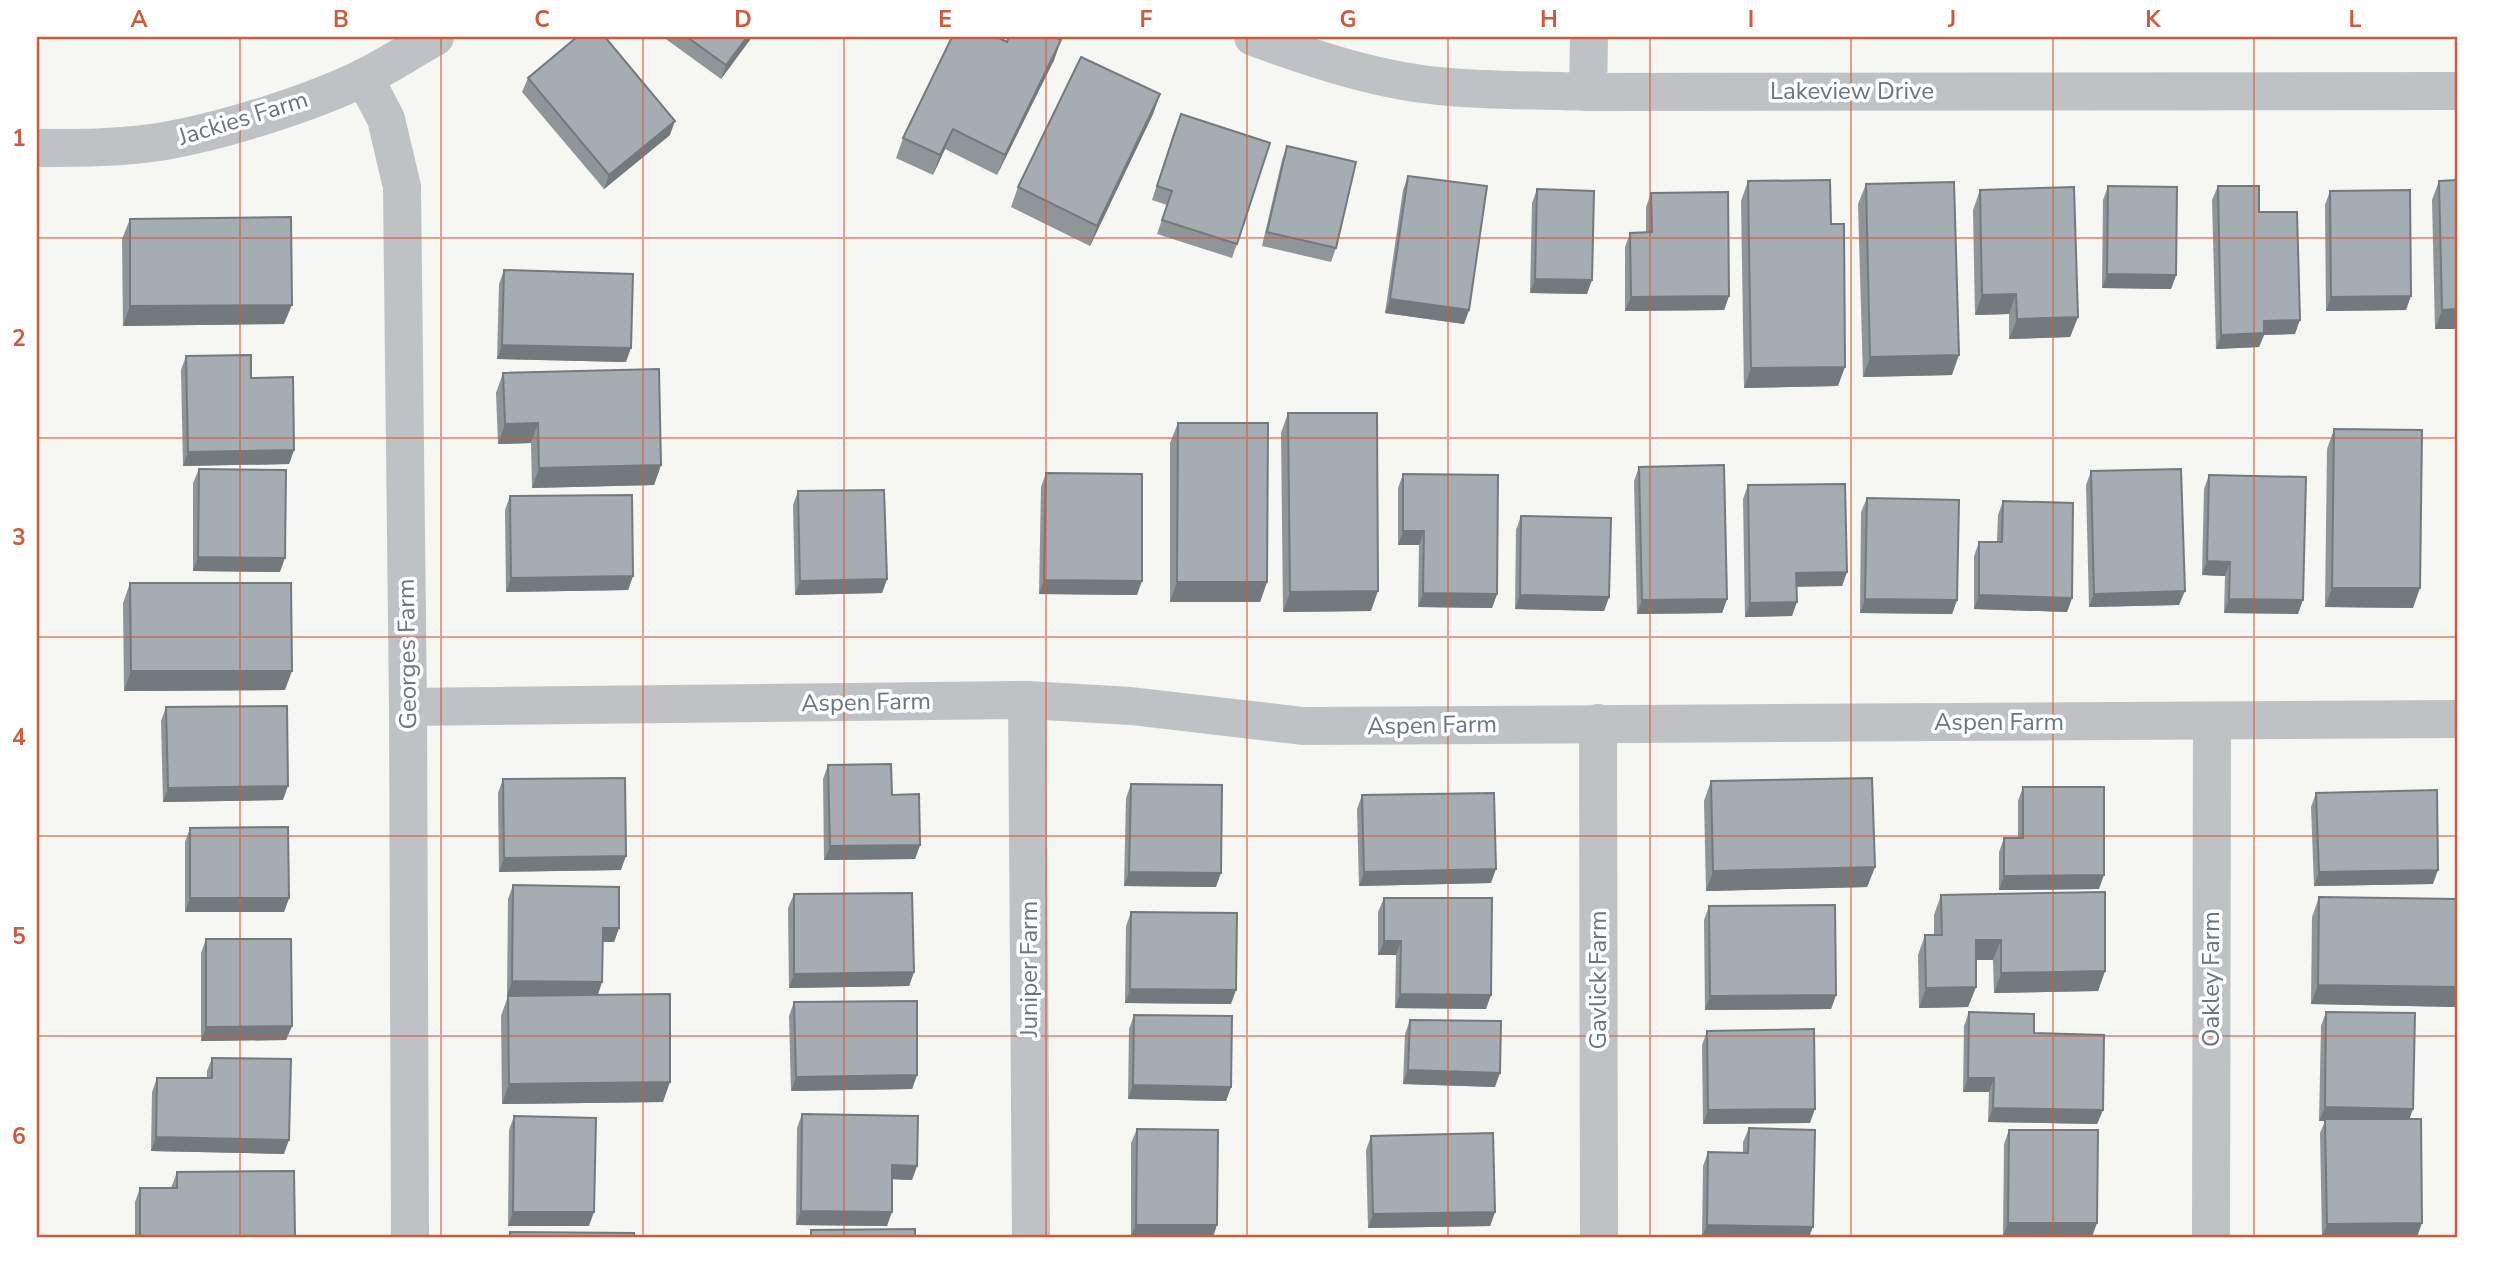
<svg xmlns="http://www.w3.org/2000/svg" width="2494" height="1274" viewBox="0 0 2494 1274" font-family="'Nunito Sans',sans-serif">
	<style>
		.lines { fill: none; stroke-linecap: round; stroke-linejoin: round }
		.minor { stroke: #bec2c5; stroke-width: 38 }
		.wall { fill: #8f9599 }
		.shaded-wall { fill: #74797d }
		.building { fill: #a6adb2; stroke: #74797d; stroke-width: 2 }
		.grid { fill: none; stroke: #cf5b3a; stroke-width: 2; stroke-opacity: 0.55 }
		.labels { text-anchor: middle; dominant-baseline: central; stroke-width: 7; stroke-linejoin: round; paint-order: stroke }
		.street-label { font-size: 24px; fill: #697681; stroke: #fff }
		.neatline { fill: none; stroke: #cf5b3a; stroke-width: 2.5 }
		.grid-label { font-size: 23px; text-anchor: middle; font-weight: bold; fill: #cf5b3a }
	</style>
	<rect width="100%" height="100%" fill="#f6f6f3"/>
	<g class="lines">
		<!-- minor -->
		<g class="minor">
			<path d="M1253,37C1316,60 1382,82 1449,87C1495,91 1542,90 1588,92L2457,91"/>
			<polyline points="364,77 386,119 402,187 408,707 410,1237"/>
			<polyline points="1588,92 1589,37"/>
			<path d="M37,148C80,148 123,148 165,141C226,130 309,104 365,77C389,65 411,50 435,37"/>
			<polyline points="1027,700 1031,1237"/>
			<polyline points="408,707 1027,700 1131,706 1303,726 2457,719"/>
			<polyline points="1598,723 1599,1237"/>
			<polyline points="2211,1237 2212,721"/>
		</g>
	</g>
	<!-- wall -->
	<g class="wall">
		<polygon points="663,37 752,37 721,79"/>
		<polygon points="1061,40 1054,60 997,175 945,149 933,175 896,158 903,138 1007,42"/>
		<polygon points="528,78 670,135 604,189 522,92"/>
		<polygon points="1160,94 1153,114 1090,246 1011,207 1018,187"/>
		<polygon points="1175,128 1237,244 1232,258 1157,234 1167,205 1152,200"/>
		<polygon points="1287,146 1336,248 1331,262 1262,246 1282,160"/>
		<polygon points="1408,176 1469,310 1464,324 1385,313 1403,190"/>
		<polygon points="1748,181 1831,224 1838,386 1744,388 1741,201"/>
		<polygon points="2439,181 2457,329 2435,329 2432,200"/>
		<polygon points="1866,184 1952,375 1863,377 1858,204"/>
		<polygon points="2108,186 2176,275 2171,289 2102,288 2103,200"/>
		<polygon points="2218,186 2259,212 2295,334 2264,335 2259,347 2216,349 2212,200"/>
		<polygon points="1537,189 1587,294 1530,293 1532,203"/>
		<polygon points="1980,190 2078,317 2070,337 2009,339 2009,314 1975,315 1973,210"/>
		<polygon points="2330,191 2406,310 2326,311 2325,205"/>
		<polygon points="1651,193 1729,296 1724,310 1625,311 1625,247 1630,233 1646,232 1646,207"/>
		<polygon points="130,219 284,324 123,326 122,239"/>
		<polygon points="504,270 626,362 497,359 499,284"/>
		<polygon points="186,356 251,378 294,450 289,464 183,466 181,370"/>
		<polygon points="503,373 661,465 654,485 532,488 531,443 498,444 496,393"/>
		<polygon points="1288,413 1371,611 1283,612 1281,433"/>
		<polygon points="1178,423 1267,582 1260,602 1170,602 1170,443"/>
		<polygon points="2334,429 2413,608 2325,607 2327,449"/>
		<polygon points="1639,467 1727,599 1722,613 1637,614 1634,481"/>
		<polygon points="199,469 280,572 193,571 193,483"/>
		<polygon points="2091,471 2179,605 2089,607 2086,485"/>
		<polygon points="1046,473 1137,595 1039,594 1041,487"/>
		<polygon points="1403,474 1497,594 1492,608 1418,607 1419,545 1398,545 1398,488"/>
		<polygon points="2209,475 2298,614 2224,613 2225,576 2202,575 2204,489"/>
		<polygon points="1748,485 1847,572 1842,586 1797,586 1792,616 1745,617 1743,499"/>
		<polygon points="798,491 887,579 882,593 795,595 793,505"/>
		<polygon points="510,496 633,576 628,590 506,592 505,510"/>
		<polygon points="1867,498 1957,600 1952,614 1860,613 1861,512"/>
		<polygon points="2003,501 2072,598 2067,612 1974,609 1974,556 1979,542 1997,542 1998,515"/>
		<polygon points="1521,516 1609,597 1604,611 1515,609 1516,530"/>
		<polygon points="130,583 285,690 124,691 123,603"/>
		<polygon points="166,707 283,800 163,802 161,721"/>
		<polygon points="828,765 892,795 920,845 915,859 824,860 823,779"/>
		<polygon points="503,779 621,870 499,872 498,793"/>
		<polygon points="1711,781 1875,867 1867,887 1706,891 1704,801"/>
		<polygon points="1131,784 1216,887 1124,886 1126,798"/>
		<polygon points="2023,787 2099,889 1999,890 1999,852 2004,838 2018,838 2018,801"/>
		<polygon points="2316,793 2433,884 2314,886 2311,807"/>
		<polygon points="1362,795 1491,883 1359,886 1357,809"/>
		<polygon points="190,828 289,898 284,912 185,912 185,842"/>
		<polygon points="513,885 619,928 614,942 603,942 602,982 598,995 663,1102 502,1104 501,1016 508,996 550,996 507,995 508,899"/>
		<polygon points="794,894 914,972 909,986 789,988 788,908"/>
		<polygon points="1941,895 2105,971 2098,991 1994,993 1993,960 1976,960 1976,987 1968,1007 1919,1008 1918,955 1925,935 1934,935 1934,915"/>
		<polygon points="2319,897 2457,899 2457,1007 2311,1004 2312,917"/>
		<polygon points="1384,898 1486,1009 1395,1008 1396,955 1378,955 1378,912"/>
		<polygon points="1709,906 1836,995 1831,1009 1705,1010 1704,920"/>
		<polygon points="1131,912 1231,1004 1125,1003 1126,926"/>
		<polygon points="206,939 292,1026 286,1040 201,1041 201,953"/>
		<polygon points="794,1002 917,1075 912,1089 791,1091 789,1016"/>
		<polygon points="1969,1012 2103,1110 2097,1124 1988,1122 1989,1092 1963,1092 1964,1026"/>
		<polygon points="2326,1012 2410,1119 2417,1237 2322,1237 2320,1133 2325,1121 2319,1121 2321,1026"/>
		<polygon points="1134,1015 1231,1087 1226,1101 1128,1099 1129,1029"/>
		<polygon points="1410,1020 1495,1087 1403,1084 1405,1034"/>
		<polygon points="1707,1031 1810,1123 1703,1124 1702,1045"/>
		<polygon points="212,1058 284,1154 151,1151 152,1092 157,1078 207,1078 207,1071"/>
		<polygon points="802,1114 917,1166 912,1180 892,1179 887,1226 796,1225 797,1128"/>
		<polygon points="514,1116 589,1226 508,1226 509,1130"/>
		<polygon points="1749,1128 1809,1237 1702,1237 1703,1166 1708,1152 1743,1153 1743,1142"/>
		<polygon points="1137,1129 1213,1237 1131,1237 1131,1143"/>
		<polygon points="2009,1130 2092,1237 2003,1237 2004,1144"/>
		<polygon points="1371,1136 1495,1212 1490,1226 1368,1228 1366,1150"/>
		<polygon points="177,1172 295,1237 135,1237 135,1202 140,1188 171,1188"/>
	</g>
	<!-- shaded-wall -->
	<g class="shaded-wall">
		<polygon points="747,37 752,37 721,79 726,65"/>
		<polygon points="1061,40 1054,60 997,175 1005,155"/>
		<polygon points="1160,94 1153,114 1090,246 1097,226"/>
		<polygon points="675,121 670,135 604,189 609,175"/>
		<polygon points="953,129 945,149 933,175 940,155"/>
		<polygon points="2107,274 2176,275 2171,289 2102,288"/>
		<polygon points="1535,279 1592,280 1587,294 1530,293"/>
		<polygon points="2016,294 2009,314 1975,315 1982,295"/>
		<polygon points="1729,296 1724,310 1625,311 1631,297"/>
		<polygon points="2411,296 2406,310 2326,311 2331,297"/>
		<polygon points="1390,299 1469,310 1464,324 1385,313"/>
		<polygon points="292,305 284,324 123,326 130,306"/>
		<polygon points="2457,309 2457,329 2435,329 2442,310"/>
		<polygon points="2078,317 2070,337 2009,339 2017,319"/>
		<polygon points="2300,320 2295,334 2264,335 2259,347 2216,349 2221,335 2264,321"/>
		<polygon points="502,345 631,348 626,362 497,359"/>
		<polygon points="1959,355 1952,375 1863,377 1870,357"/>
		<polygon points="1845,367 1838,386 1744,388 1751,368"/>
		<polygon points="538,423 531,443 498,444 505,424"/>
		<polygon points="294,450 289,464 183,466 188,452"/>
		<polygon points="661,465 654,485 532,488 539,468"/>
		<polygon points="1403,531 1424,531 1419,545 1398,545"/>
		<polygon points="198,557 285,558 280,572 193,571"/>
		<polygon points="2207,561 2230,562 2225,576 2202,575"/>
		<polygon points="1847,572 1842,586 1791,587 1796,573"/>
		<polygon points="633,576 628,590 506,592 511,578"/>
		<polygon points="887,579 882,593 795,595 800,581"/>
		<polygon points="1044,580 1142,581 1137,595 1039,594"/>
		<polygon points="1177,582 1267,582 1260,602 1170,602"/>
		<polygon points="2332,588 2420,588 2413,608 2325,607"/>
		<polygon points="1378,591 1371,611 1283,612 1290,592"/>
		<polygon points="2185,591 2179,605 2089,607 2094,594"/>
		<polygon points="1423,593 1497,594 1492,608 1418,607"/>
		<polygon points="1520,595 1609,597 1604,611 1515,609"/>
		<polygon points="1979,595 2072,598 2067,612 1974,609"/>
		<polygon points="1727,599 1722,613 1637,614 1642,600"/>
		<polygon points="1865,599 1957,600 1952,614 1860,613"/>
		<polygon points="2229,599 2303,600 2298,614 2224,613"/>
		<polygon points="1797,602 1792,616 1745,617 1750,603"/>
		<polygon points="131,671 292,671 285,690 124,691"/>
		<polygon points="288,786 283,800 163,802 168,788"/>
		<polygon points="920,845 915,859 824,860 830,846"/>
		<polygon points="626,856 621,870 499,872 504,858"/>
		<polygon points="1875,867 1867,887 1706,891 1713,871"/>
		<polygon points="1496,869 1491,883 1359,886 1364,872"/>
		<polygon points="2438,870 2433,884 2314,886 2319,872"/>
		<polygon points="1129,872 1221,873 1216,887 1124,886"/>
		<polygon points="2104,875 2099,889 1999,890 2004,876"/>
		<polygon points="190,898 289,898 284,912 185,912"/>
		<polygon points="603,928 619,928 614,942 598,942"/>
		<polygon points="1976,940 2001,940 1993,960 1968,960"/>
		<polygon points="1384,941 1401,941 1396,955 1378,955"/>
		<polygon points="2105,971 2098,991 1994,993 2001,973"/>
		<polygon points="914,972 909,986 789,988 794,974"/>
		<polygon points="512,981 602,982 597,996 507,995"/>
		<polygon points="2318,985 2457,987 2457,1007 2311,1004"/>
		<polygon points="1976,987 1968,1007 1919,1008 1926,988"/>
		<polygon points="1130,989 1236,990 1231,1004 1125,1003"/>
		<polygon points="1400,994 1491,995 1486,1009 1395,1008"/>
		<polygon points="1836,995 1831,1009 1705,1010 1710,996"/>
		<polygon points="292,1026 286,1040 201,1041 206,1027"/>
		<polygon points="1408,1070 1500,1073 1495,1087 1403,1084"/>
		<polygon points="917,1075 912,1089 791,1091 796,1077"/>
		<polygon points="1968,1078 1994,1078 1989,1092 1963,1092"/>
		<polygon points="670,1082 663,1102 502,1104 509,1084"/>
		<polygon points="1133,1085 1231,1087 1226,1101 1128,1099"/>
		<polygon points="2325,1107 2413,1109 2408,1123 2319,1121"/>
		<polygon points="1993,1108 2103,1110 2097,1124 1988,1122"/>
		<polygon points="1815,1109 1810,1123 1703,1124 1708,1110"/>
		<polygon points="156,1137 289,1140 284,1154 151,1151"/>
		<polygon points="892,1165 917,1166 912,1180 887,1179"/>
		<polygon points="801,1211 892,1212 887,1226 796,1225"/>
		<polygon points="513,1212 594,1212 589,1226 508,1226"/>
		<polygon points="1495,1212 1490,1226 1368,1228 1373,1214"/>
		<polygon points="2008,1223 2097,1223 2092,1237 2003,1237"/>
		<polygon points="2422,1223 2417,1237 2322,1237 2327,1224"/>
		<polygon points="1136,1225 1217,1225 1213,1237 1131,1237"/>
		<polygon points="1707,1225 1813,1227 1809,1237 1702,1237"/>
	</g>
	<!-- building -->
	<g class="building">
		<polygon points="577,37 605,37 675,121 609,175 528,78"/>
		<polygon points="687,37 747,37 726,65"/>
		<polygon points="952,37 997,37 1007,42 1009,37 1055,37 1061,40 1005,155 953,129 940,155 903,138"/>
		<polygon points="1081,57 1160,94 1097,226 1018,187"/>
		<polygon points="1181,114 1270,143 1237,244 1162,220 1172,191 1157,186"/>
		<polygon points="1287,146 1356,162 1336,248 1267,232"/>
		<polygon points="1408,176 1487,186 1469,310 1390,299"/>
		<polygon points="1830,180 1831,224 1844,224 1845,367 1751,368 1748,181"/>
		<polygon points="2457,180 2457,309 2442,310 2439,181"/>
		<polygon points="1954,182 1959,355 1870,357 1866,184"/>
		<polygon points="2108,186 2177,187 2176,275 2107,274"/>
		<polygon points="2218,186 2259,186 2259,212 2297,212 2300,320 2264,321 2264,333 2221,335"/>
		<polygon points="2074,187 2078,317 2017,319 2016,294 1982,295 1980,190"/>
		<polygon points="1537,189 1594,191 1592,280 1535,279"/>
		<polygon points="2410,190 2411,296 2331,297 2330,191"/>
		<polygon points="1728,192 1729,296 1631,297 1630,233 1652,232 1651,193"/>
		<polygon points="291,217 292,305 130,306 130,219"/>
		<polygon points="504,270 633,274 631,348 502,345"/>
		<polygon points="251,355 251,378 293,377 294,450 188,452 186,356"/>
		<polygon points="659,369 661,465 539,468 538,423 505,424 503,373"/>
		<polygon points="1288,413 1377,413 1378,591 1290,592"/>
		<polygon points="1178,423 1268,423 1267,582 1177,582"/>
		<polygon points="2334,429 2422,430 2420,588 2332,588"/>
		<polygon points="1724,465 1727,599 1642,600 1639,467"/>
		<polygon points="199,469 286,470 285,558 198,557"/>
		<polygon points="2181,469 2185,591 2094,594 2091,471"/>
		<polygon points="1046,473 1142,474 1142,581 1044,580"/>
		<polygon points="1403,474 1498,475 1497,594 1423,593 1424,531 1403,531"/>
		<polygon points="2209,475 2306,477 2303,600 2229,599 2230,562 2207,561"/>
		<polygon points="1845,484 1847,572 1796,573 1797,602 1750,603 1748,485"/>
		<polygon points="884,490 887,579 800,581 798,491"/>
		<polygon points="632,495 633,576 511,578 510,496"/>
		<polygon points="1867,498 1959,500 1957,600 1865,599"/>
		<polygon points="2003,501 2073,503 2072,598 1979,595 1979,542 2002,542"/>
		<polygon points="1521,516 1611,518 1609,597 1520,595"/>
		<polygon points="130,583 291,583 292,671 131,671"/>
		<polygon points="287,706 288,786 168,788 166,707"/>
		<polygon points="891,764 892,795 919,794 920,845 830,846 828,765"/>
		<polygon points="625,778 626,856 504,858 503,779"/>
		<polygon points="1872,778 1875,867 1713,871 1711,781"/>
		<polygon points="1131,784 1222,785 1221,873 1129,872"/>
		<polygon points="2023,787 2104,787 2104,875 2004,876 2004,838 2023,838"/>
		<polygon points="2437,790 2438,870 2319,872 2316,793"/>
		<polygon points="1494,793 1496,869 1364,872 1362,795"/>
		<polygon points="288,827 289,898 190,898 190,828"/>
		<polygon points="513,885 619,887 619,928 603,928 602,982 512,981"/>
		<polygon points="2105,892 2105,971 2001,973 2001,940 1976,940 1976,987 1926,988 1925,935 1942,935 1941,895"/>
		<polygon points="912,893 914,972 794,974 794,894"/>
		<polygon points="2319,897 2457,899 2457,987 2318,985"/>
		<polygon points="1384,898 1492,898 1491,995 1400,994 1401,941 1384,941"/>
		<polygon points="1835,905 1836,995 1710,996 1709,906"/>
		<polygon points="1131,912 1237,913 1236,990 1130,989"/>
		<polygon points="206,939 291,939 292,1026 206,1027"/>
		<polygon points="670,994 670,1082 509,1084 508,996"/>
		<polygon points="917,1001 917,1075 796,1077 794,1002"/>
		<polygon points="1969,1012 2034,1014 2034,1033 2104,1035 2103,1110 1993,1108 1994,1078 1968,1078"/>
		<polygon points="2326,1012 2415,1013 2413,1109 2325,1107"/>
		<polygon points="1134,1015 1232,1016 1231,1087 1133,1085"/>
		<polygon points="1410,1020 1501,1021 1500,1073 1408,1070"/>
		<polygon points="1814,1029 1815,1109 1708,1110 1707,1031"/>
		<polygon points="212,1058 291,1059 289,1140 156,1137 157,1078 212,1078"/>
		<polygon points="802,1114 918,1116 917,1166 892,1165 892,1212 801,1211"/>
		<polygon points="514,1116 596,1118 594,1212 513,1212"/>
		<polygon points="2325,1119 2421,1119 2422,1223 2327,1224"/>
		<polygon points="1749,1128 1815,1130 1813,1227 1707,1225 1708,1152 1748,1153"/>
		<polygon points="1137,1129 1218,1130 1217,1225 1136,1225"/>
		<polygon points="2009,1130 2098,1130 2097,1223 2008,1223"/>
		<polygon points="1493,1133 1495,1212 1373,1214 1371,1136"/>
		<polygon points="294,1171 295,1237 140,1237 140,1188 177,1188 177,1172"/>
		<polygon points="915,1229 915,1237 811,1237 811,1230"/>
		<polygon points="510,1232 634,1233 634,1237 510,1237"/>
	</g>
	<!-- grid -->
	<path class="grid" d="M240,37V1237M441,37V1237M643,37V1237M844,37V1237M1046,37V1237M1247,37V1237M1448,37V1237M1650,37V1237M1851,37V1237M2053,37V1237M2254,37V1237M37,238H2457M37,438H2457M37,637H2457M37,836H2457M37,1036H2457"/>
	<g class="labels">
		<!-- street labels -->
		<g class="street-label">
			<text x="1852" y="91">Lakeview Drive</text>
			<text transform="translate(243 118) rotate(-17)">Jackies Farm</text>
			<text transform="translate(407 654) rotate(-91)">Georges Farm</text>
			<text transform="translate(866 702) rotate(-1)">Aspen Farm</text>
			<text x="1999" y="722">Aspen Farm</text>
			<text transform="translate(1432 725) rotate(-1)">Aspen Farm</text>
			<text transform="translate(1029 969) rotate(-90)">Juniper Farm</text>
			<text transform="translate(2211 979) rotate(-90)">Oakley Farm</text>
			<text transform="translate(1598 980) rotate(-90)">Gavlick Farm</text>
		</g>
	</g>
	<!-- border -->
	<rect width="2494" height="1274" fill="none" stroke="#ffffff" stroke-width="77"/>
	<rect x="38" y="38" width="2418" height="1198" class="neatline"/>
	<g class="grid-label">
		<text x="139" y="27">A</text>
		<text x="341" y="27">B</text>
		<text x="542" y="27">C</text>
		<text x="743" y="27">D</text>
		<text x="945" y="27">E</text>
		<text x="1146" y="27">F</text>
		<text x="1348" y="27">G</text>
		<text x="1549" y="27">H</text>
		<text x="1751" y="27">I</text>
		<text x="1952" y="27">J</text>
		<text x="2153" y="27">K</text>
		<text x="2355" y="27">L</text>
		<text x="19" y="146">1</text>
		<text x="19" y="346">2</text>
		<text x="19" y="545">3</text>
		<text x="19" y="745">4</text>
		<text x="19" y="944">5</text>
		<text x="19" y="1144">6</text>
	</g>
</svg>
